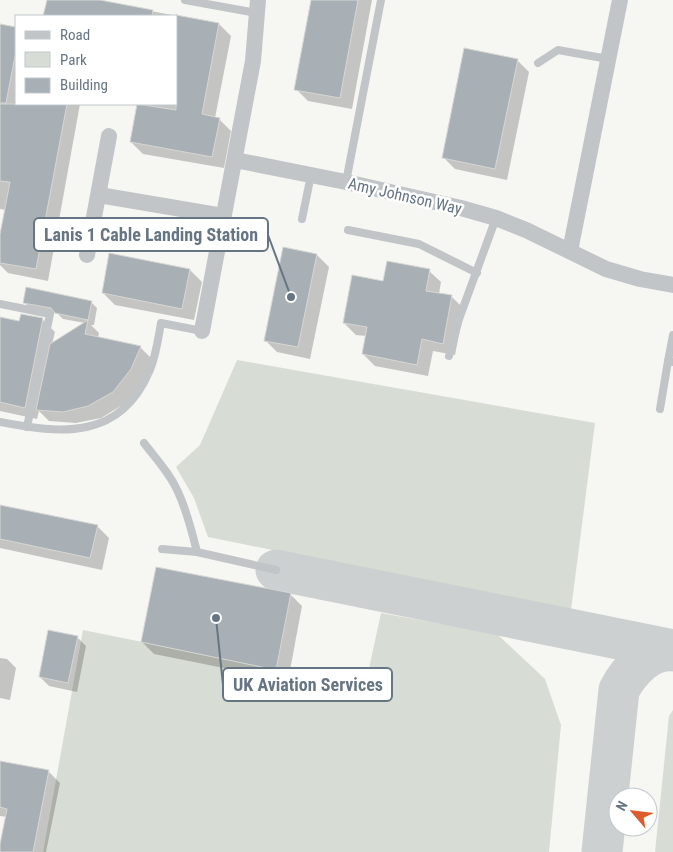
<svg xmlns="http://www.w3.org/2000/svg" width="673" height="852" viewBox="0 0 673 852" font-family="'Roboto Condensed',sans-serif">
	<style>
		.green { fill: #d7ddd4 }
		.shadow { fill: #0003 }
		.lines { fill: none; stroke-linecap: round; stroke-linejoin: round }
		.taxiway { stroke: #cdd0d1; stroke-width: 41 }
		.building { fill: #a8b0b5; stroke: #d7d7d5 }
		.service { stroke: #c1c5c8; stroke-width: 8 }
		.minor { stroke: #c1c5c8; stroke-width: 16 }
		.labels { text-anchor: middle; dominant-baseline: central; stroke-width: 5; stroke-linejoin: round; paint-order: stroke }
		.street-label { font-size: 16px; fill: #667583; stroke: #fff }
		.leader { fill: none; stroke: #667583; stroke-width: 2 }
		.callout-dot { fill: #667583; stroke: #fff; stroke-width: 2 }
		.callout { fill: #fff; stroke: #667583; stroke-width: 2 }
		.callout-label { font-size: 18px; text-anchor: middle; font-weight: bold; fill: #667583 }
	</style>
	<rect width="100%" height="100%" fill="#f6f6f3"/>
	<!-- green -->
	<g class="green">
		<polygon points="237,360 595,423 571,610 208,537 194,498 176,467 200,445"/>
		<polygon points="381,613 497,634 545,679 561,725 549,852 43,852 83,630 365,687"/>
		<polygon points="673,710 673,852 655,852 669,716"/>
	</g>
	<!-- shadow -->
	<g class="shadow">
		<polygon points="48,0 93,0 219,24 231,36 215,118 219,119 231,131 224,168 143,154 131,142 139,104 176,104 176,16 45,16"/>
		<polygon points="312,0 372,0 352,109 308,101 296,89"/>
		<polygon points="0,25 16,28 16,104 80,104 48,281 8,273 0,265 0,241 6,210 0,209"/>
		<polygon points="517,60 529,72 507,180 455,169 443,157"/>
		<polygon points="317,255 329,267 310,359 277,352 265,340"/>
		<polygon points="190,270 202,282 194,320 115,305 103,293"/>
		<polygon points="429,271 441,282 439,294 452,297 464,309 455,355 433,351 428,376 375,366 363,354 366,336 356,335 344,323 384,282"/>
		<polygon points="24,302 91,302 97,308 94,325 91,325 99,333 98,338 140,347 152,359 143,381 124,404 101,418 76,423 49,421 39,411 37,419 0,411 0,318 20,322 22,315 43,320 55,332 52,344 85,323 63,319 58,314 30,308"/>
		<polygon points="0,506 97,526 109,538 102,570 0,548"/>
		<polygon points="290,594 302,606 288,681 154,654 142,642"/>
		<polygon points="77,637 86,646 77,692 49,686 40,677"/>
		<polygon points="0,658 7,659 16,668 10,700 0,698"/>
		<polygon points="0,762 48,771 60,783 46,852 0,852 7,817 0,816"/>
	</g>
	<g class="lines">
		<!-- taxiway -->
		<g class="taxiway">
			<polyline points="276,570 673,650"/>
			<path d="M602,852L619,690C629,671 649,648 673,651"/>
		</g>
	</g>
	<!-- building -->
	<g class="building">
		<polygon points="47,0 100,0 153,10 152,16 43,16"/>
		<polygon points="311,0 358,0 340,98 294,90"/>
		<polygon points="176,15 219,23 202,114 220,118 212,157 130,142 137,104 176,110"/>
		<polygon points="0,24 16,27 16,51 6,103 0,103"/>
		<polygon points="464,48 518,59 495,169 442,158"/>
		<polygon points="0,104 67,104 36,269 0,263 0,234 10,182 0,181"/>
		<polygon points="283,247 317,254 298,347 264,341"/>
		<polygon points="109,253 190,269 182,309 102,293"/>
		<polygon points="387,261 430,269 426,291 452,295 443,344 422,339 417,365 362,354 367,327 343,323 352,275 383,281"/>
		<polygon points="26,287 92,301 88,320 55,313 51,308 23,303"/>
		<polygon points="21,314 43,318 25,408 0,402 0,317 19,321"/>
		<polygon points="88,320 85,334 141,346 131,369 113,392 88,406 63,412 36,410 50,344"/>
		<polygon points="0,505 98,525 90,558 0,539"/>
		<polygon points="156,567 291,593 276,670 141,642"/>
		<polygon points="48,630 78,636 68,683 39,677"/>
		<polygon points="0,761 49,770 33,852 0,852 0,844 7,809 0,807"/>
	</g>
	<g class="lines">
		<!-- service -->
		<g class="service">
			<polyline points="185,0 257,13"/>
			<polyline points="538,63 558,50 608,59"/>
			<polyline points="346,182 381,0"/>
			<polyline points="302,219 311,175"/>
			<polyline points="348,230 419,244 477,273"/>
			<polyline points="0,304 50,314 27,427"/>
			<polyline points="449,356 459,319 496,218"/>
			<polyline points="668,361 673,335"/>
			<polyline points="660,409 668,361 673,362"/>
			<path d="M0,422C61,434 120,440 149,372C156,357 158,339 161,323L202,331"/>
			<path d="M144,443C156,459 170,473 178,492C187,511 192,532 197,552L276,570"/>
			<polyline points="162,549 197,552"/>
		</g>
		<!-- minor -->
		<g class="minor">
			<polyline points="235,160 346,182 461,208 496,218 526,230 606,269 640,279 673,285"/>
			<polyline points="99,195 223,216"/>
			<polyline points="570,251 620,0"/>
			<polyline points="87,255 109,136"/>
			<polyline points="202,331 253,61 258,0"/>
		</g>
	</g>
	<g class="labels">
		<!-- street labels -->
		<g class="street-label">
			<text transform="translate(405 196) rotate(13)">Amy Johnson Way</text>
		</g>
	</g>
	<!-- callouts -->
	<path class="leader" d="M291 297L268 235M216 618L223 685"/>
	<g class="callout-dot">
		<circle cx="291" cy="297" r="5"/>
		<circle cx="216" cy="618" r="5"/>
	</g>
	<g class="callout">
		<rect x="34" y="218" width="234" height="33" rx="5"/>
		<rect x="223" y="668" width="169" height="33" rx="5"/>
	</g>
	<g class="callout-label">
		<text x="151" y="241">Lanis 1 Cable Landing Station</text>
		<text x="308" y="691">UK Aviation Services</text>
	</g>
	<!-- legend -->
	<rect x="15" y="15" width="162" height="90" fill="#ffffff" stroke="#c2c8cd"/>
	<rect x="25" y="31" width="25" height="8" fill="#c1c5c8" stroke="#c2c8cd"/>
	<text x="60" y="40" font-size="15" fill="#667583">Road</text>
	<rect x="25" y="52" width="25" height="15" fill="#d7ddd4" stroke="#c2c8cd"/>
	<text x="60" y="65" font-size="15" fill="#667583">Park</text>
	<rect x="25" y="78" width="25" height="15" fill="#a8b0b5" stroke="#c2c8cd"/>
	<text x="60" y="90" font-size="15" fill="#667583">Building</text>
	<!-- north arrow -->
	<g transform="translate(633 812) rotate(298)"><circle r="24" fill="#ffffff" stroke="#c2c8cd"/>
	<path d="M0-4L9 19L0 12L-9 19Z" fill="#dd5c2c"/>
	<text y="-8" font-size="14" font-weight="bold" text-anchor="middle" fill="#667583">N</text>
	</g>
</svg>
